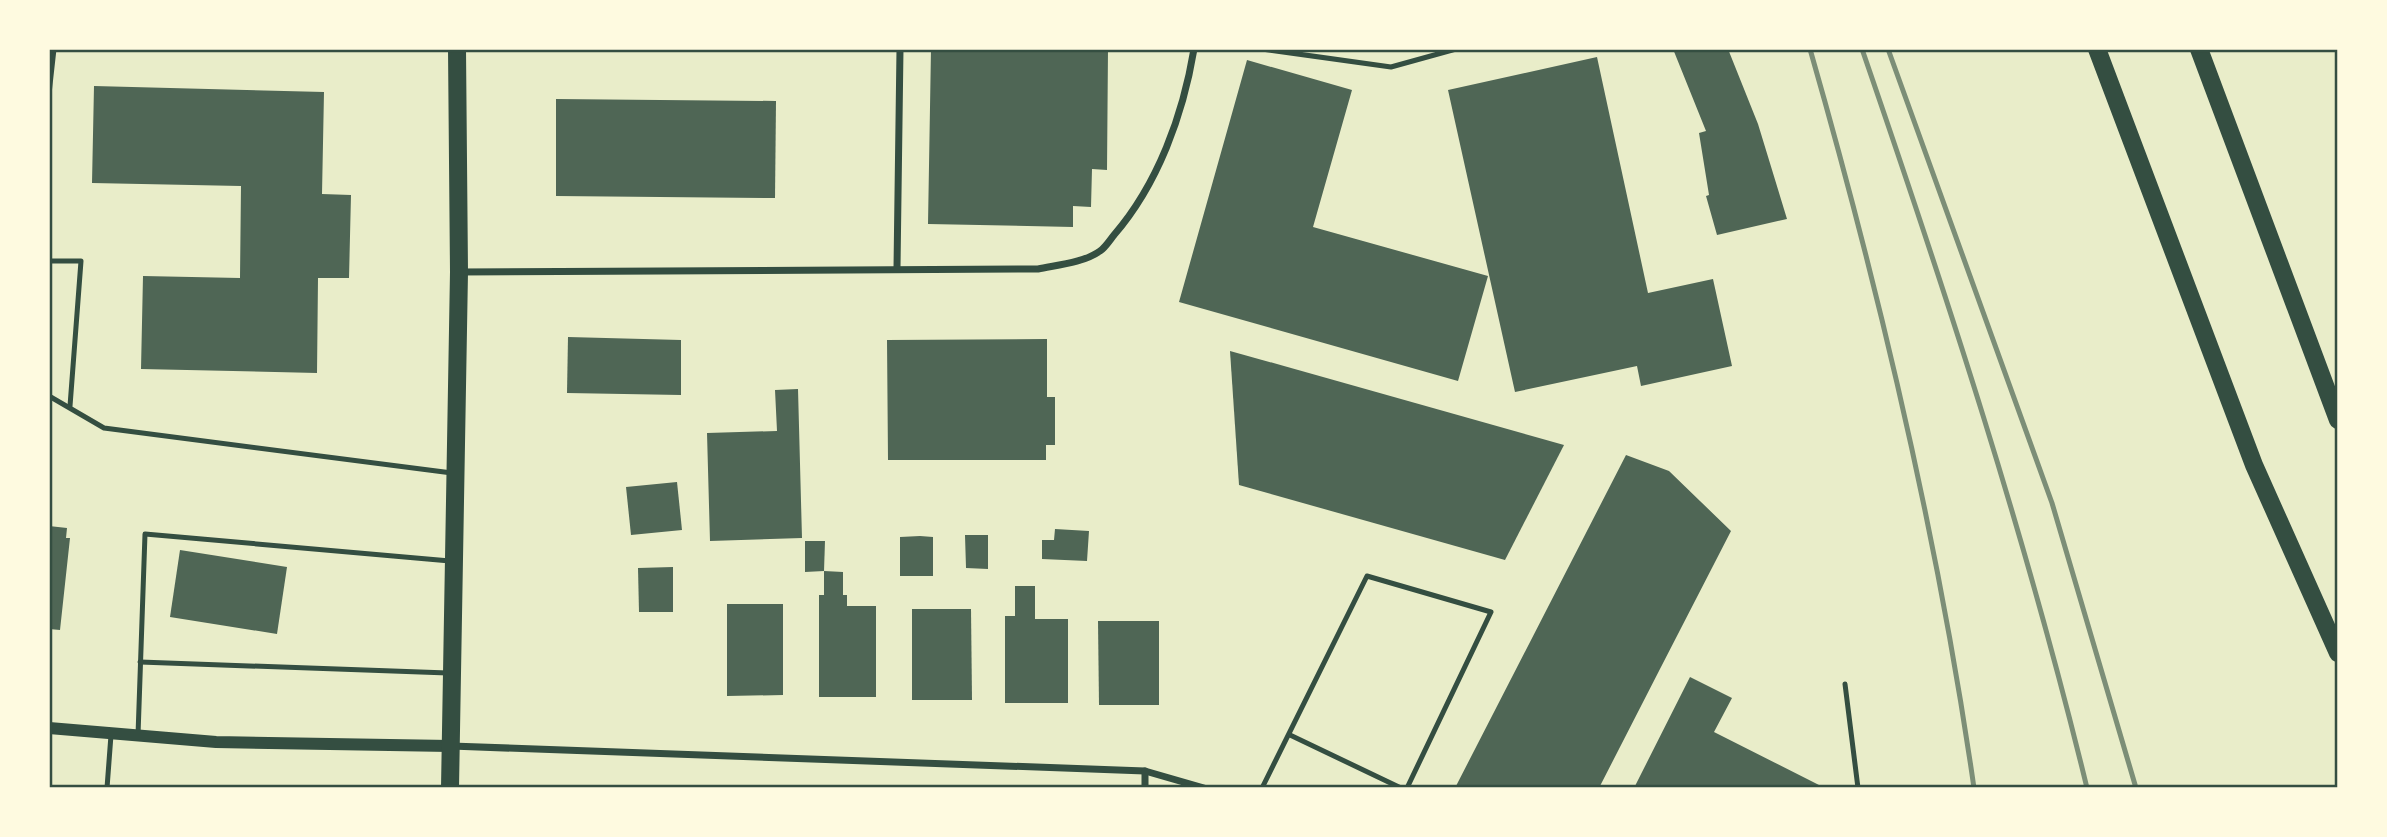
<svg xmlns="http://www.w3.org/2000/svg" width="2387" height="837" viewBox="0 0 2387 837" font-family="'DM Sans',sans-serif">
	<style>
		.building { fill: #4f6655 }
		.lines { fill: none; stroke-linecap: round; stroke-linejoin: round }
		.service { stroke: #344e41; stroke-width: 5 }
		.minor { stroke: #344e41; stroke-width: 7 }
		.tertiary { stroke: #344e41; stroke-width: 12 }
		.primary { stroke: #344e41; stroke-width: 18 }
		.rail { stroke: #7c8e77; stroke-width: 5 }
		.neatline { fill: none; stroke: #344e41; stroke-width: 2.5 }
	</style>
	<rect width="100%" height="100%" fill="#e9edc9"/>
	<!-- building -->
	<g class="building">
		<polygon points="931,49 1108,49 1107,170 1092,169 1091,207 1073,206 1073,227 928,224"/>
		<polygon points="1673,49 1728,49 1758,124 1787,219 1717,235 1706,196 1709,195 1699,133 1706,131"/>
		<polygon points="1597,57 1648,293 1713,279 1732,366 1641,386 1637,366 1515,392 1448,90"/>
		<polygon points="1247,60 1352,90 1313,227 1488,276 1458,381 1179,302"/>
		<polygon points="94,86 324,92 322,194 351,195 349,278 318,278 317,373 141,369 143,276 240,278 241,186 92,183"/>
		<polygon points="556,99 776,101 775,198 556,196"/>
		<polygon points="568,337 681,340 681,395 567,393"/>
		<polygon points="1047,339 1047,397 1055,397 1055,445 1046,445 1046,460 888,460 887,340"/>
		<polygon points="1230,351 1284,366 1564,445 1505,560 1239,485"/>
		<polygon points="798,389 802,538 710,541 707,433 777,431 775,390"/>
		<polygon points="1626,455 1669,471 1731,531 1661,667 1599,788 1455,788"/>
		<polygon points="677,482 682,530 631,535 626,487"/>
		<polygon points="49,526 67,528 66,538 70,538 60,630 49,629"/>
		<polygon points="1055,529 1089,531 1087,561 1042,559 1042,540 1054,540"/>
		<polygon points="965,535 988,535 988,569 966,568"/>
		<polygon points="920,536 933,537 933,576 900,576 900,537"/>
		<polygon points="805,541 825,541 824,571 805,572"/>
		<polygon points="180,550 287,567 277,634 170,617"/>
		<polygon points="673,567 673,612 639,612 638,568"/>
		<polygon points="824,571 843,572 843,595 847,595 847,606 876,606 876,697 819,697 819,595 824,595"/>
		<polygon points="1015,586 1035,586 1035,619 1068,619 1068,703 1005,703 1005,616 1015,616"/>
		<polygon points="727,604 783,604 783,695 727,696"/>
		<polygon points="912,609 971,609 972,700 912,700"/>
		<polygon points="1098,621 1159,621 1159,705 1099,705"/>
		<polygon points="1690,677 1732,698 1714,732 1819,785 1817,788 1634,788"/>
	</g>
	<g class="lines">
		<!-- service -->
		<g class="service">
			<polyline points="1262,49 1391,67 1456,49"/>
			<polyline points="49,94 54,49"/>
			<polyline points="49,261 81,261 70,406"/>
			<polyline points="49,396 104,428 452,473"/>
			<polyline points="140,662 448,673"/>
			<polyline points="1845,684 1858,788"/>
			<polyline points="138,735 145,534 450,561"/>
			<polyline points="1290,735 1401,788"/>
			<polyline points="107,788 111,735"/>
			<polyline points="1262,788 1367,576 1491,612 1407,788"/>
		</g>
		<!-- minor -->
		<g class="minor">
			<polyline points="897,268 900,49"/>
			<path d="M459,272L1038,269C1057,265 1083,263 1100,251C1105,248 1110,240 1114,235C1158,184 1183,115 1194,49"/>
			<polyline points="451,746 1145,771 1204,788"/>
			<polyline points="1145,771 1145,788"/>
		</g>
		<!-- tertiary -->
		<polyline class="tertiary" points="49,728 216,742 450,746"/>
		<!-- primary -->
		<g class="primary">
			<polyline points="2097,49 2254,465 2338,653"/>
			<polyline points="2199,49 2338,420"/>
			<polyline points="450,788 459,272 457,49"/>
		</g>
		<!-- rail -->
		<g class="rail">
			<path d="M1810,49C1880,293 1938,537 1974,788"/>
			<path d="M1862,49C1946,293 2026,537 2087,788"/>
			<polyline points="1888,49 2052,503 2136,788"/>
		</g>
	</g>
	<!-- border -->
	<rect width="2387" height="837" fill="none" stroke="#fefae0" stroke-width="102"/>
	<rect x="51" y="51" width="2285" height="735" class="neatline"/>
</svg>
